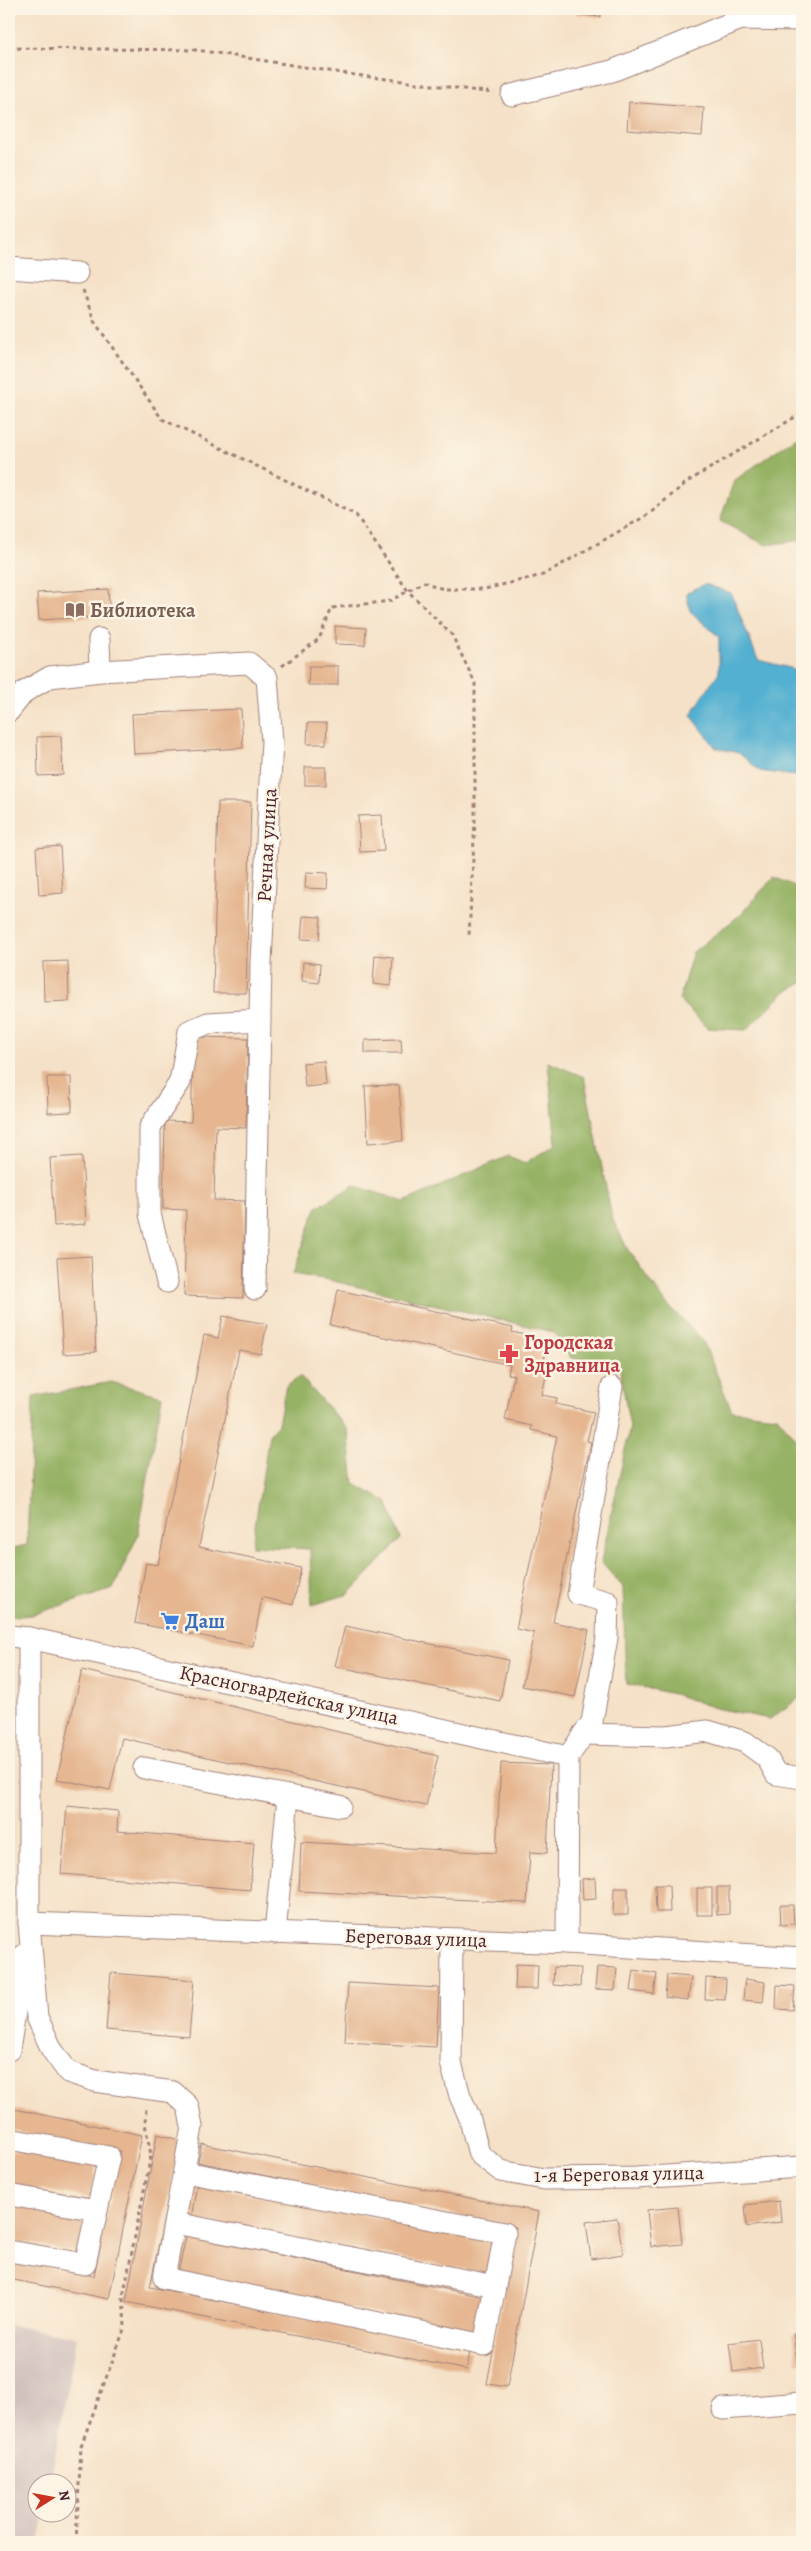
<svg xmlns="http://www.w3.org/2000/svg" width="811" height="2551" viewBox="0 0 811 2551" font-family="Alegreya,serif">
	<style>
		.industrial { fill: #d0c0bb }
		.forest { fill: #96b265; stroke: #706848 }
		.water { fill: #53b0d1; stroke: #4e687e }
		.building { fill: #e5b690 }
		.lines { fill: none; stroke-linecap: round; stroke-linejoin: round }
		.minor-casing { stroke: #a08079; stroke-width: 23 }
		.path { stroke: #a08079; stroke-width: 3; stroke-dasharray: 4 4; stroke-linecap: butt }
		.minor { stroke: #fff; stroke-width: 21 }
		.labels { text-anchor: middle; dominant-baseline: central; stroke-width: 5; stroke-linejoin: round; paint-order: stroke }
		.education-label { font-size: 20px; font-weight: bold; fill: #785e54; stroke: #fcf5e5; text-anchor: start }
		.street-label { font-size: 20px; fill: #4a1f2b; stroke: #fcf5e5 }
		.health-label { font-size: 20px; font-weight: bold; fill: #be3a42; stroke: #fcf5e5; text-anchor: start }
		.shop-label { font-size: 20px; font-weight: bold; fill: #366cbe; stroke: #fcf5e5; text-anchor: start }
	</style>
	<rect width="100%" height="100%" fill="#fcf5e5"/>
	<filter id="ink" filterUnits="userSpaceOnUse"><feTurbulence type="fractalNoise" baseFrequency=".02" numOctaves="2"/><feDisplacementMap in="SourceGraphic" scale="10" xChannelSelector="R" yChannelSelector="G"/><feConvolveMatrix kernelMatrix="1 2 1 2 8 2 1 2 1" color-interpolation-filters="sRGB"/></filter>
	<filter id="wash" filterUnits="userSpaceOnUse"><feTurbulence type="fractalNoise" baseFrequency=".0096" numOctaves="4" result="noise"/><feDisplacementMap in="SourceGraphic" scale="20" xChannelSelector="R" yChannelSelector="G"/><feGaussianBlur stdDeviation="1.12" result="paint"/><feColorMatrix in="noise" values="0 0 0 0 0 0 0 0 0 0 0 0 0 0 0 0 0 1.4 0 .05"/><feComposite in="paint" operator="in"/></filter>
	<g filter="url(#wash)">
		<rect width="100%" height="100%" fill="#f5e1c7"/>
		<!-- industrial -->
		<polygon class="industrial" points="9,2325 77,2337 50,2483 38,2484 38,2514 45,2514 39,2542 9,2542"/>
		<!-- forest -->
		<g class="forest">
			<polygon points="802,437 802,540 766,545 720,521 734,481 794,438"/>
			<polygon points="774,877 802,890 802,983 785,992 746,1030 708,1028 679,1000 693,952 740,915"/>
			<polygon points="548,1062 584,1077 612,1218 628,1250 665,1302 703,1341 732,1411 777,1416 802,1446 802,1696 770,1719 715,1708 674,1694 626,1684 623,1587 601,1562 630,1427 619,1364 571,1358 553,1332 329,1280 293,1274 316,1208 354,1185 404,1202 508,1156 525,1163 556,1144"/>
			<polygon points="300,1376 348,1430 354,1484 387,1502 401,1539 349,1594 312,1605 310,1549 252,1546 269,1435 278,1424 286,1386"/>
			<polygon points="111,1382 162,1396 138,1535 113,1589 31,1615 9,1617 9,1549 27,1545 33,1397"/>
		</g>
		<!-- water -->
		<polygon class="water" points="705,584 731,593 758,660 802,671 802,777 760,771 739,753 716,748 691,715 719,672 719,637 690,611 686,593"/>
		<g id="blocks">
			<!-- building -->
			<g class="building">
				<polygon points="577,9 601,9 600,17 576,14"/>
				<polygon points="629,102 704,108 702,136 627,130"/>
				<polygon points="108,589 110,616 39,620 37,593"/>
				<polygon points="335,626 366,628 365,645 335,644"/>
				<polygon points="309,666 338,666 338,685 308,685"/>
				<polygon points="241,709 243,748 134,754 132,714"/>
				<polygon points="308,723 327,723 326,744 307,744"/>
				<polygon points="61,736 63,775 38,776 37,737"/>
				<rect x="305" y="767" width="21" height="18"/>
				<polygon points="218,802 251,802 246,993 213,993"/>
				<polygon points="382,815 384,851 360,852 358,816"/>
				<polygon points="60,846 63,893 39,895 36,848"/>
				<polygon points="306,872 328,873 327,889 305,888"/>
				<polygon points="303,916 321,917 319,940 301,939"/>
				<polygon points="375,955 393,957 391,986 373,984"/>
				<polygon points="68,961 69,1001 44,1002 43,962"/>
				<polygon points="303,962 320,964 319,983 302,981"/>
				<polygon points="194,1037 248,1038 246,1128 216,1127 214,1200 245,1201 243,1298 184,1296 186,1210 163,1209 165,1121 191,1122"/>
				<polygon points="401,1039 402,1053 365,1053 365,1040"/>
				<polygon points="324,1061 326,1085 305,1087 303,1063"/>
				<polygon points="47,1077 71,1077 72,1112 48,1113"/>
				<polygon points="399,1085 403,1141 368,1143 365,1086"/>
				<polygon points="82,1156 86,1224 54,1226 50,1158"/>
				<polygon points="91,1256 96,1352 63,1354 57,1258"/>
				<polygon points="338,1290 513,1328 512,1332 548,1340 542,1370 547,1371 542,1395 557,1398 556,1404 594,1412 587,1441 591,1442 553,1622 589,1630 575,1697 522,1686 534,1633 516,1629 557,1436 531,1430 532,1426 505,1420 514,1375 508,1374 510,1365 330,1325"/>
				<polygon points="223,1316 267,1324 261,1354 239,1350 199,1547 301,1568 293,1605 262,1597 253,1646 135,1623 146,1563 158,1565 204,1335 218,1338"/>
				<rect x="9" y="1379" width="2" height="38"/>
				<polygon points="345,1626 508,1660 500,1701 335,1666"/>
				<polygon points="82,1670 438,1756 426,1806 122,1738 110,1790 57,1779"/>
				<polygon points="501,1763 551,1765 547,1853 530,1852 527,1903 299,1891 301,1842 496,1853"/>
				<polygon points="67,1806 118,1811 117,1831 254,1843 250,1890 61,1874"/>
				<polygon points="595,1878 596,1899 583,1900 582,1879"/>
				<polygon points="655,1885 669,1885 670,1912 656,1912"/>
				<polygon points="717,1887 729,1887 729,1914 717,1915"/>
				<polygon points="614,1888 628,1888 628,1915 613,1915"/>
				<rect x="697" y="1888" width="15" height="27"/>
				<polygon points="780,1905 793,1905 794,1924 781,1925"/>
				<polygon points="516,1964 538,1965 537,1989 515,1989"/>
				<polygon points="554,1967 581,1968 580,1987 553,1985"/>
				<polygon points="597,1967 617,1968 615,1990 595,1989"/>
				<polygon points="634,1970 657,1974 654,1994 631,1991"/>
				<polygon points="111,1973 194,1980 189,2037 106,2030"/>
				<polygon points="667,1975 691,1977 688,2000 665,1997"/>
				<polygon points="706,1978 726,1979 725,2000 705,1999"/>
				<polygon points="745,1979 765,1982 763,2002 743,2000"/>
				<polygon points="348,1983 439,1988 436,2047 345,2042"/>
				<polygon points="777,1985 795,1986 793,2010 776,2009"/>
				<polygon points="9,2108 142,2135 109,2299 9,2279 9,2259 94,2276 120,2152 9,2129"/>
				<polygon points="157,2134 180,2140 150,2287 470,2351 467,2370 126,2302"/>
				<polygon points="202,2144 539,2212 507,2387 487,2384 516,2227 198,2162"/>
				<polygon points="9,2150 96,2165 91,2198 9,2184"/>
				<polygon points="197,2184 495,2240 489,2274 191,2219"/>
				<polygon points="779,2201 781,2222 747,2227 745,2205"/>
				<polygon points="9,2204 85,2219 79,2253 9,2240"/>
				<polygon points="678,2207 682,2244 651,2247 647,2210"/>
				<polygon points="617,2218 623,2254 591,2259 586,2222"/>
				<polygon points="186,2236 484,2297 476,2334 178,2273"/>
				<polygon points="802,2333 802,2362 797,2362 793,2334"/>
				<polygon points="759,2339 763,2368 733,2372 729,2343"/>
			</g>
		</g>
	</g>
	<g filter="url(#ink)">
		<use href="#blocks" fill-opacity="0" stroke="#a08079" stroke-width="1"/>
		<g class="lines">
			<!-- minor casing -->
			<g class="minor-casing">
				<g id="minor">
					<polyline points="512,95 612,71 741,19 802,20"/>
					<polyline points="9,268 77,273"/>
					<polyline points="99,639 100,671"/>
					<polyline points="9,711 24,692 50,677 100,671 249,663 267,678 272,741 261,962 255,1289"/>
					<polyline points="167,1282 150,1214 150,1127 180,1082 189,1031 208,1023 260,1020"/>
					<polyline points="9,1636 29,1638 568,1757"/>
					<polyline points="29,1638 29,1923 37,2017 52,2050 68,2072 95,2081 173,2092 188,2106 192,2127 164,2278 484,2345 505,2233 185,2172"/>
					<polyline points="583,1734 666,1736 708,1731 745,1742 767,1758 776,1774 802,1778"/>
					<polyline points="144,1768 340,1806"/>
					<polyline points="29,1923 567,1943 802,1958"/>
					<polyline points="275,1933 288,1797"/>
					<polyline points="452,1940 451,2063 460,2096 469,2116 479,2154 501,2171 544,2179 636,2178 802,2167"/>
					<polyline points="567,1943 568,1757 592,1722 607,1638 608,1602 578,1594 612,1387"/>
					<polyline points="9,2050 24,1955"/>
					<polyline points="9,2139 109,2157 85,2264 9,2251"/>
					<polyline points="9,2195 97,2210"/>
					<polyline points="175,2223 495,2286"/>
					<polyline points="723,2409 802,2403"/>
				</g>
			</g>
			<!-- path -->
			<g class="path">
				<polyline points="9,48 197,50 348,74 494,93"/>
				<polyline points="83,290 94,321 162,419 356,515 408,591 452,635 475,683 475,820 469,936"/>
				<polyline points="282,666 319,639 332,608 390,601 424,582 443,589 485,589 543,575 649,514 687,482 802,413"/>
				<polyline points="76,2542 81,2446 125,2327 123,2297 151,2155 145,2124 146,2108"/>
			</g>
			<!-- minor -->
			<use href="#minor" class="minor"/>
		</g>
	</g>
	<!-- icons -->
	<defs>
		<g id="library-bare" transform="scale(1.5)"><path d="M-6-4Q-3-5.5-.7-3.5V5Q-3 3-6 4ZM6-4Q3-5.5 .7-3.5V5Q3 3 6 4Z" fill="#8d6e63" stroke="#fcf5e5" stroke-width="2.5" paint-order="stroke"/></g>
		<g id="pharmacy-bare" transform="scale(1.5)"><path d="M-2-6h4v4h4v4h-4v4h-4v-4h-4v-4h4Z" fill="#e0444e" stroke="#fcf5e5" stroke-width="2.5" paint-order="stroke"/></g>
		<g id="supermarket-bare" transform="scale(1.5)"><path d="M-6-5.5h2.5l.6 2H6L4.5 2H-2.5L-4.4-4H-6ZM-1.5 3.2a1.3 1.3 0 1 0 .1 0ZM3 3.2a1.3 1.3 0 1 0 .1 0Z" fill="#3f7fe0" stroke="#fcf5e5" stroke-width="2.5" paint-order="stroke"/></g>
	</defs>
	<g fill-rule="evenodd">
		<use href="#library-bare" x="75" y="610"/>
		<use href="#pharmacy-bare" x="509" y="1354"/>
		<use href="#supermarket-bare" x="170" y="1621"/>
	</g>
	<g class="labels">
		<!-- education labels -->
		<g class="education-label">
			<text x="90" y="610">Библиотека</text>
		</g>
		<!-- street labels -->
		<g class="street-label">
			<text transform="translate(267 845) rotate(-87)">Речная улица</text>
			<text transform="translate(289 1695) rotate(12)">Красногвардейская улица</text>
			<text transform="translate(416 1938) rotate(2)">Береговая улица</text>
			<text transform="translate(619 2174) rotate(-1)">1-я Береговая улица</text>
		</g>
		<!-- health labels -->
		<g class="health-label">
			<text x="524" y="1342">Городская<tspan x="524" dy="23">Здравница</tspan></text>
		</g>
		<!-- shop labels -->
		<g class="shop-label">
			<text x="185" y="1621">Даш</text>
		</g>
	</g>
	<!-- margin -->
	<rect width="811" height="2551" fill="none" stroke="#fcf5e5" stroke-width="30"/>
	<!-- north arrow -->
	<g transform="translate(52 2498) rotate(79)"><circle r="24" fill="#fcf5e5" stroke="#b59f9b"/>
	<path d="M0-4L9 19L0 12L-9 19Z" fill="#c8321e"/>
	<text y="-8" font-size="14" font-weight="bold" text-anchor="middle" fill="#4a1f2b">N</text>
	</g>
</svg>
